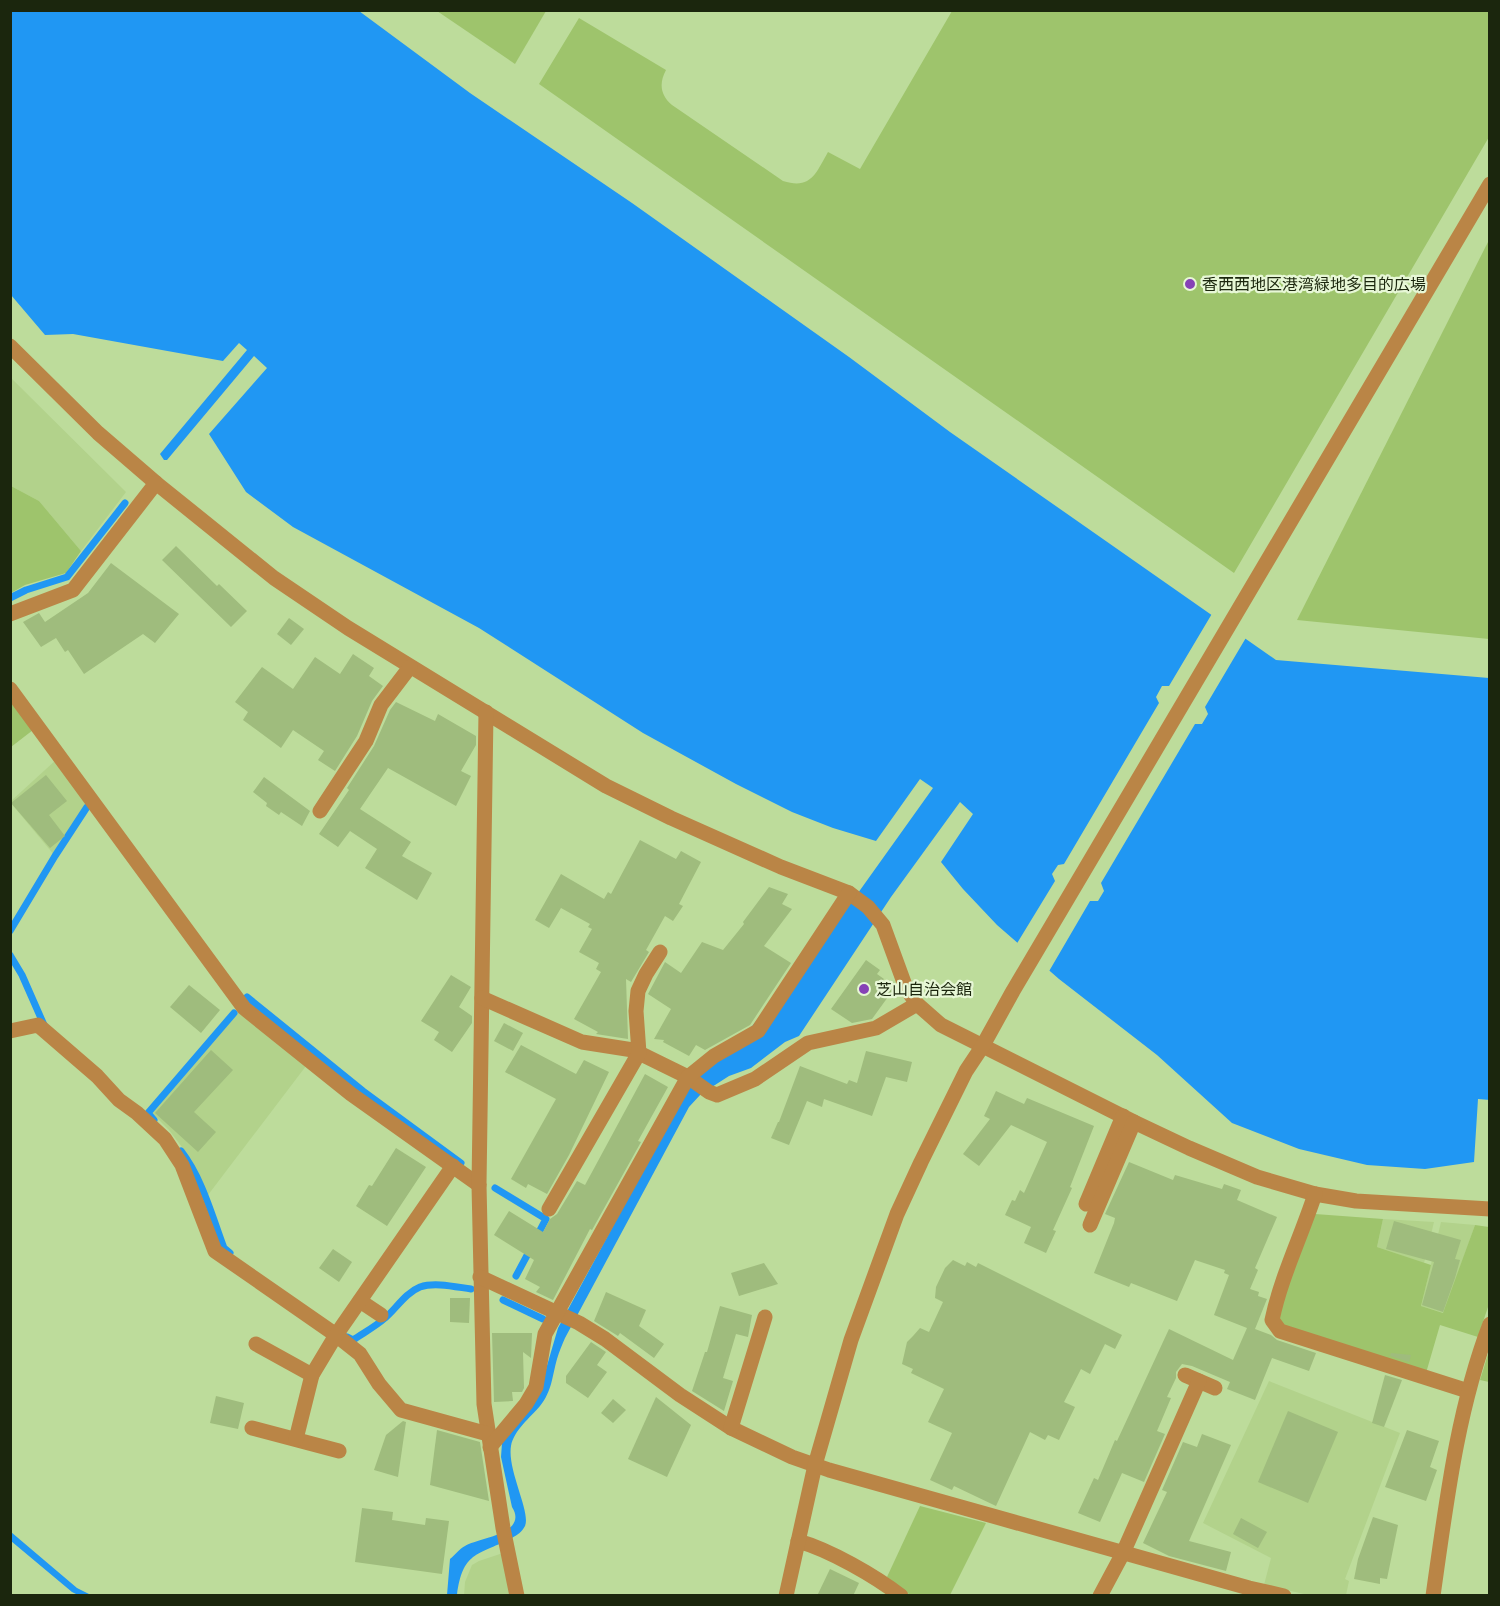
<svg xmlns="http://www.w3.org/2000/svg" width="1500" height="1606" viewBox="0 0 1500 1606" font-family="'Archivo Narrow','Noto Sans JP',sans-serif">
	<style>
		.built { fill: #b2d28b }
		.green { fill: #9ec46c }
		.water { fill: #2097f3 }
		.pier { fill: #bddc9b }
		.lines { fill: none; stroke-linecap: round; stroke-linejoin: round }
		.stream { stroke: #2097f3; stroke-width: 7 }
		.building { fill: #9fbc7d }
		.minor { stroke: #ba8546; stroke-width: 15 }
		.poi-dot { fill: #8642b6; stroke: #e7f7d6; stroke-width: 2 }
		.labels { text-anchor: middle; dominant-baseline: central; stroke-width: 4.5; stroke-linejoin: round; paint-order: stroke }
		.poi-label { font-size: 16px; fill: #1b260d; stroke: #e7f7d6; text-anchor: start }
	</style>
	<rect width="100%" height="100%" fill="#bddc9b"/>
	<!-- built -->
	<g class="built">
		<polygon points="10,377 126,492 81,551 39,501 11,486"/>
		<polygon points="57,759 87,807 55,856 10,802"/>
		<polygon points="240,1011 306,1066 208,1195 191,1159 169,1130 152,1113"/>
		<polygon points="1383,1219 1434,1222 1424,1263 1377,1247"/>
		<polygon points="1441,1222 1475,1225 1444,1313 1421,1306"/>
		<polygon points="1269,1381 1400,1433 1345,1579 1349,1581 1346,1595 1304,1594 1264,1585 1271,1558 1203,1523"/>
		<polygon points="503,1553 512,1595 464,1596 465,1582 472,1565 479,1561"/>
	</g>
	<!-- green -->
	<g class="green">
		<polygon points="437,11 546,11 515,64"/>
		<path d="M952,11H1489V137L1234,573L539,84L579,18L666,70C659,83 660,95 672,105L783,181C811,190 816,173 828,152L860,169Z"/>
		<polygon points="1489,240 1489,639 1297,620"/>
		<polygon points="11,486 39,501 81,551 66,573 25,585 11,593"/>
		<polygon points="10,698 33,730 11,747 10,747"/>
		<path d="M1315,1214L1383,1219L1377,1247L1431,1265L1421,1306L1443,1313L1475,1225L1489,1227V1304L1478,1337L1440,1325L1426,1373L1284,1330C1264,1299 1301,1244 1315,1214Z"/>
		<polygon points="1489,1351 1489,1382 1480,1380"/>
		<polygon points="920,1506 986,1523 950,1595 910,1595 887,1577"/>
	</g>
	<!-- water -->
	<g class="water">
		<path d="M10,11H359L470,93L632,203L849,357L950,432L1276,660L1489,678L1490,1100L1478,1099L1474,1162L1425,1169L1367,1165L1299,1149L1232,1123L1157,1055L1059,979L997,925L963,889L941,862L973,814L960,802L891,897L799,1036L785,1042L751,1068L729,1076L701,1094L689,1107L565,1338C562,1345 559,1352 557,1359C552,1377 552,1391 540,1406C530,1418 514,1430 511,1446C507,1470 531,1512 525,1526C522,1532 517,1535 512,1538C477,1556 463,1551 457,1595H447L450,1559C455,1555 459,1549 465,1546C478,1538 529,1534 512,1507L501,1457L502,1443L546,1369L558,1328L687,1089L699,1075L731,1052L838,921L933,788L920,779L876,841L833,828L792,812L736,784L643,733L479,628L293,527L246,492L209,434L267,368L254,356L167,460H164L160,454L247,350L239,343L223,361L73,334L45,335L11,295Z"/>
		<polygon points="11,1532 77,1588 91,1595 78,1595 72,1592 11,1541"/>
	</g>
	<!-- pier -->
	<polygon class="pier" points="1213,612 1247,636 1205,707 1208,714 1202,724 1195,724 1101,883 1104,891 1098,901 1090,901 1048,973 1016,945 1055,881 1052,874 1058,865 1064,864 1159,703 1156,697 1162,686 1169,686"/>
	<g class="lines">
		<!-- stream -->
		<g class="stream">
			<polyline points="10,598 26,590 67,577 125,503"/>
			<polyline points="10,931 55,856 87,807"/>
			<polyline points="10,955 22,975 44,1025"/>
			<polyline points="247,997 363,1091 461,1163"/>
			<polyline points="154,1120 148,1113 234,1013"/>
			<path d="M181,1151C202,1178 212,1216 224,1248L230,1253"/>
			<polyline points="495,1188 546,1219 536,1238"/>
			<polyline points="516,1276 531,1248"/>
			<polyline points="503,1300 543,1319"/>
			<path d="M347,1337L353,1340C363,1333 375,1327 385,1318C396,1309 405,1293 420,1287C435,1282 456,1287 471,1289"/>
		</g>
	</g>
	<!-- building -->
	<g class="building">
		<polygon points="176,546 217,586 219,584 247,611 231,627 162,560"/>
		<polygon points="111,563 179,614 155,643 143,634 84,674 68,650 65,652 56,638 41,647 23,622 39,613 45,622 88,593"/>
		<polygon points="289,618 304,629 291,645 277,634"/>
		<polygon points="353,654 374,668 369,676 383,686 372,701 357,736 335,771 318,760 324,751 293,730 281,748 243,720 248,712 235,702 262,667 293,689 315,657 340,674"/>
		<polygon points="396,702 435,721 438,714 476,736 476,745 461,771 471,776 456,806 388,768 360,809 411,842 402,856 432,873 417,900 365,868 377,849 350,831 338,847 319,834 349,790 347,788 374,746 390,710"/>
		<polygon points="46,775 67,801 49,815 65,836 50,848 11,803"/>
		<polygon points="264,777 310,811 302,826 281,812 279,815 266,806 267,803 253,792"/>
		<polygon points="640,840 676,859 681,851 701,862 679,904 683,906 673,921 665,916 646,950 649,952 631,982 626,979 628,1039 596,1034 598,1032 574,1019 601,972 596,969 599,963 579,952 592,929 588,927 590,924 561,908 549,928 535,920 561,874 604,899 608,892 611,894"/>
		<polygon points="769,887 788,894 782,904 792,909 764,946 791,963 750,1025 705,1050 696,1045 689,1056 663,1042 664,1040 654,1039 671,1009 648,994 665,962 681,973 702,942 723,950 744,924 743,922"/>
		<polygon points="866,960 880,970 877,974 884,979 881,982 893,990 872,1019 852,1023 831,1009"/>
		<polygon points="451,975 471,987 459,1007 472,1016 472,1023 452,1052 434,1040 439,1032 421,1021"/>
		<polygon points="189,985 220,1010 201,1033 170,1007"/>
		<polygon points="504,1023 523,1033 513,1051 494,1041"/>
		<polygon points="521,1045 576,1074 584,1060 609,1072 569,1155 547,1194 528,1184 526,1188 511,1179 556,1099 505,1072"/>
		<polygon points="211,1050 233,1070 194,1112 216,1132 198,1152 155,1113"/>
		<polygon points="866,1051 912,1062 907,1082 886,1077 872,1116 824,1099 822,1107 807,1101 789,1145 771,1138 778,1122 779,1122 800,1066 847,1084 849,1080 857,1083"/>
		<polygon points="645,1074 668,1087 638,1141 641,1142 592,1230 590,1229 553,1300 536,1292 540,1287 525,1279 534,1260 494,1235 509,1211 543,1232 550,1219 557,1214 577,1181 585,1185"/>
		<polygon points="996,1091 1024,1104 1027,1098 1094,1126 1070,1187 1072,1188 1053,1230 1056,1231 1046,1253 1024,1243 1031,1227 1005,1215 1012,1200 1015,1201 1020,1190 1024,1193 1047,1142 1011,1125 979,1166 963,1154 990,1119 984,1116"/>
		<polygon points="396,1148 426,1167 387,1226 356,1206 369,1185 372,1186"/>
		<polygon points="1129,1162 1173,1180 1175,1175 1222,1189 1224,1184 1241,1190 1237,1200 1277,1217 1255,1268 1258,1270 1250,1289 1259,1292 1258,1296 1267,1299 1255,1329 1271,1335 1277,1340 1316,1353 1309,1371 1272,1358 1255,1400 1227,1389 1230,1382 1192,1366 1182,1364 1176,1372 1176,1378 1167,1397 1171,1398 1157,1431 1165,1434 1144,1482 1122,1473 1100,1522 1078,1513 1094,1478 1098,1480 1115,1440 1117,1441 1169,1329 1233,1360 1247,1328 1214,1315 1229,1275 1224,1273 1225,1270 1195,1260 1177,1301 1131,1283 1129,1287 1094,1273 1114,1223 1115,1218 1105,1214"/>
		<polygon points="1394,1221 1461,1240 1455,1259 1460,1260 1455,1278 1443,1312 1422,1305 1434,1262 1386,1249"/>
		<polygon points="333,1249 352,1262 339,1282 319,1268"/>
		<polygon points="953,1260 965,1266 967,1262 976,1267 978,1263 1122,1335 1115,1349 1105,1344 1090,1374 1081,1369 1064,1402 1075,1407 1059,1440 1048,1435 1045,1440 1030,1432 996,1506 954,1486 952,1490 930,1480 952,1433 928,1422 944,1389 911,1373 913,1369 902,1364 907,1342 913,1336 920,1328 929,1332 943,1302 935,1298 936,1287 945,1268"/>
		<polygon points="764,1263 778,1284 739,1296 731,1273"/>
		<polygon points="606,1292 646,1310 639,1326 664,1344 654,1358 620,1333 618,1336 594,1321"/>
		<polygon points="450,1298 470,1298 469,1323 450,1322"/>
		<polygon points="720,1306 752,1315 748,1337 736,1334 723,1378 733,1381 724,1411 692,1391 705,1352 707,1352"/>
		<polygon points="492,1333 532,1333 531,1358 523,1352 524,1388 522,1392 512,1392 513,1401 494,1402"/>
		<polygon points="591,1342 606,1352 597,1365 607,1372 588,1398 566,1383 566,1376"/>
		<polygon points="1391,1353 1411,1355 1409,1362 1390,1356"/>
		<polygon points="1385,1375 1402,1380 1384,1427 1372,1423"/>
		<polygon points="216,1396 244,1403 238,1429 210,1423"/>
		<polygon points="656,1397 691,1425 667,1477 628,1459"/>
		<polygon points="613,1399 626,1410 613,1423 601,1413"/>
		<polygon points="1288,1411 1338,1432 1308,1503 1258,1482"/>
		<polygon points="403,1421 406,1422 398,1477 374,1470 386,1435"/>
		<polygon points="437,1430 480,1442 489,1501 430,1485"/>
		<polygon points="1407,1430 1439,1441 1430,1467 1437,1470 1426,1501 1385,1487"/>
		<polygon points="1202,1434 1231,1445 1189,1541 1231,1552 1226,1571 1169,1556 1143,1543 1167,1492 1162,1490 1183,1442 1197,1447"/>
		<polygon points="362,1508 393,1512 392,1520 425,1525 426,1518 449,1521 442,1574 355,1562"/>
		<polygon points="1373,1517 1398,1525 1387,1579 1380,1578 1380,1584 1354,1579 1358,1559"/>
		<polygon points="1241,1518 1267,1532 1258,1548 1233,1534"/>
		<polygon points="830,1569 859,1583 853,1596 817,1596"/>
	</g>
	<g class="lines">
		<!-- minor -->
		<g class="minor">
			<polyline points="10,346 98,433 156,483 274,578 348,628 606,786 671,818 781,867 849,893 868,907 883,925 906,988 917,1004 941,1025 1134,1122 1189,1148 1257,1177 1315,1194 1356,1201 1490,1209"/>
			<polyline points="10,614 73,590 156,483"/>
			<polyline points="10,689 244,1008 351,1094 479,1185"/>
			<polyline points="486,712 479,1185 484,1404 503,1528 517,1596"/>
			<polyline points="320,811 366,741 381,705 410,667"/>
			<polyline points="482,998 582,1042 633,1050 688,1077 709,1092 717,1095 755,1079 808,1043 876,1028 917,1004"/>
			<polyline points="10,1031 38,1025 97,1076 119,1100 137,1113 165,1139 182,1165 215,1251 336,1335 360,1354 379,1384 401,1410 488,1434"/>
			<path d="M1315,1194C1301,1237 1281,1277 1272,1320L1280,1331L1468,1391"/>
			<polyline points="1086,1204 1123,1116"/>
			<polyline points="549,1209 639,1053 636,1011 638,991 646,974 660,952"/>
			<polyline points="1090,1225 1134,1122"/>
			<polyline points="480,1277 579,1323 605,1339 680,1395 731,1428 792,1457 829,1470 1249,1588 1284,1596"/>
			<polyline points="360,1301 381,1315"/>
			<polyline points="256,1344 312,1375"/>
			<polyline points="1185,1375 1215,1388"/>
			<polyline points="252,1428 339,1451"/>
			<polyline points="731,1428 765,1317"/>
			<polyline points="296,1439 312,1375 336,1335 453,1166"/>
			<polyline points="490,1447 526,1404 536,1387 545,1334 688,1077 714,1056 758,1031 849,893"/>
			<path d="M798,1541C830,1550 875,1576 901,1596"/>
			<polyline points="786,1596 815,1465 851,1340 897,1214 921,1162 966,1071 982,1047 1013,991 1490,184"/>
			<polyline points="1100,1596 1123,1553 1199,1381"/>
			<path d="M1433,1596C1446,1505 1457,1410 1490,1324"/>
		</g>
	</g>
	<!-- markers -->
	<g class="poi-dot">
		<circle cx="1190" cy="284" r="6"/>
		<circle cx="864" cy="989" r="6"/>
	</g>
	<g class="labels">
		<!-- poi labels -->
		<g class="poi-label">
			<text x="1202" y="284">香西西地区港湾緑地多目的広場</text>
			<text x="876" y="989">芝山自治会館</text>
		</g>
	</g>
	<!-- border -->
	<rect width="1500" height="1606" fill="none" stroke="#1b260d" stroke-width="24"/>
</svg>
